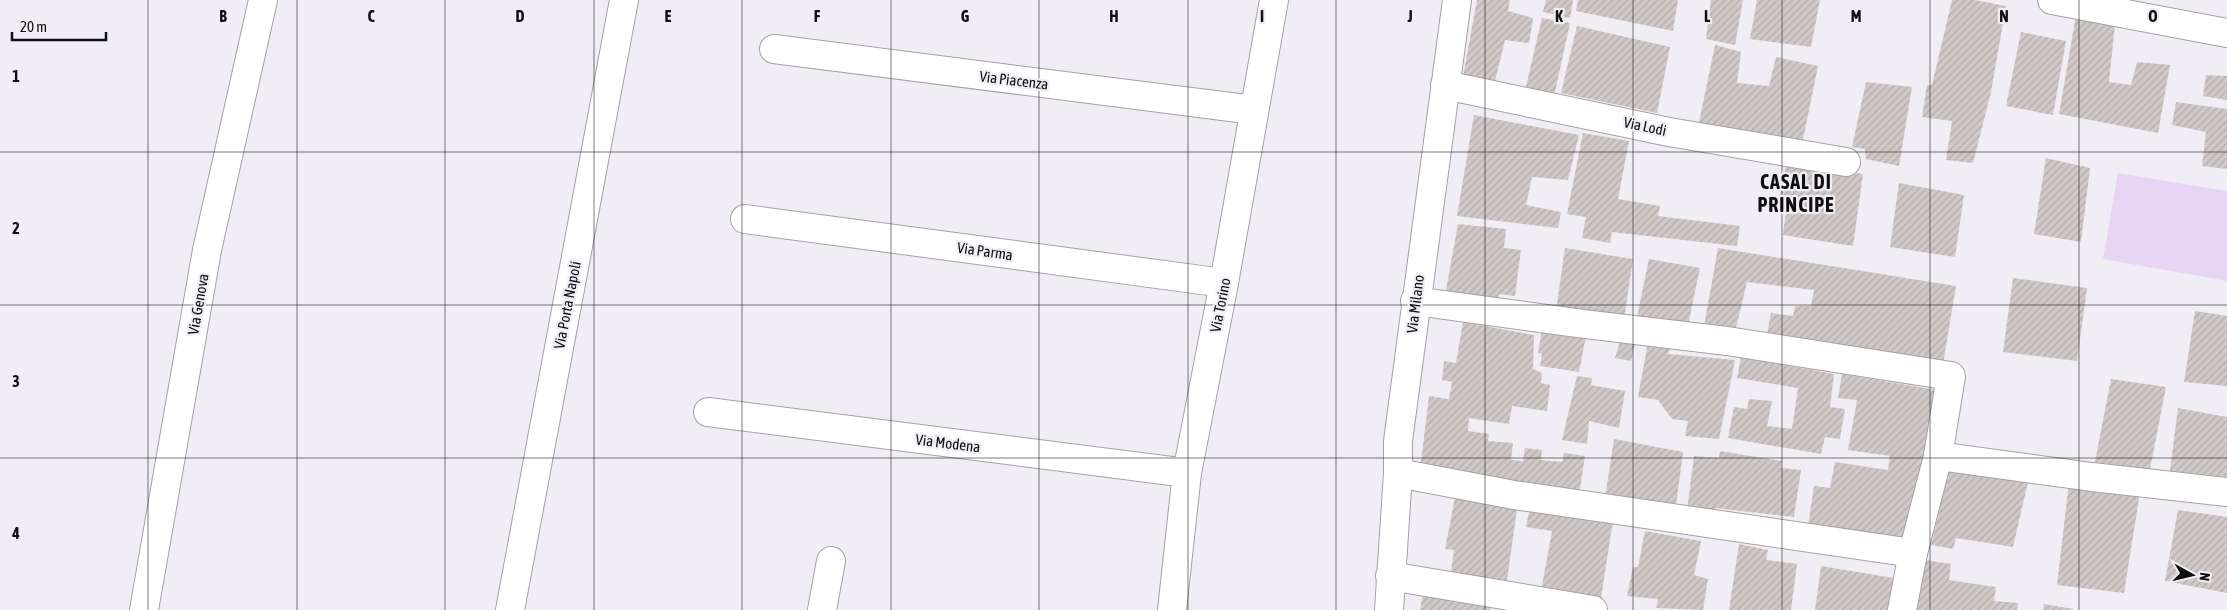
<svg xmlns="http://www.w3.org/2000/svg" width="2227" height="610" viewBox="0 0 2227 610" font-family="'Asap Condensed',sans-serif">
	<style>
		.grass { fill: #e8d5f5 }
		.building { fill: url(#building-hatch) }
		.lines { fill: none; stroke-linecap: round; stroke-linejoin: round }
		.minor-casing { stroke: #a4a0a6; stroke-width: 30 }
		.tertiary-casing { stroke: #a4a0a6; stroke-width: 30 }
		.minor { stroke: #fff; stroke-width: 28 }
		.tertiary { stroke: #fff; stroke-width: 28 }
		.grid { fill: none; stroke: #0f0e10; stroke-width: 1; stroke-opacity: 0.55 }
		.labels { text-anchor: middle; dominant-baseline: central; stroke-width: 4.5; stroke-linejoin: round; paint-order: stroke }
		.street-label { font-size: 15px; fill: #0f0e10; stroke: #f1edf4 }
		.district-label { font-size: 20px; font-weight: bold; letter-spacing: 1px; fill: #0f0e10; stroke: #f1edf4 }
		.grid-label { font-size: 16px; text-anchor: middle; font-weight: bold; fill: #0f0e10; stroke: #f1edf4; stroke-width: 4.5; stroke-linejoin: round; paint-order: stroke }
	</style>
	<defs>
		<pattern id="building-hatch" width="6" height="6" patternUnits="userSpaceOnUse" patternTransform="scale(1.25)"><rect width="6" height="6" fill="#d1c9c8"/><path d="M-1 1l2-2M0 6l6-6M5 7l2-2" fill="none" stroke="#b2abab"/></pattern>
	</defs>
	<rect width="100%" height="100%" fill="#f1edf4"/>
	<!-- grass -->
	<polygon class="grass" points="2118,173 2227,191 2227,281 2103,259"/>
	<!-- building -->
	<g class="building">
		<polygon points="1477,0 1510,0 1508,11 1533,18 1529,43 1505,40 1493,89 1462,82"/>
		<polygon points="1546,0 1573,0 1570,18 1543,12"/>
		<polygon points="1578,0 1678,0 1673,31 1576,11"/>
		<polygon points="1711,0 1743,0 1735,45 1706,39"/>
		<polygon points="1757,0 1820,0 1811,47 1750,39"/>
		<polygon points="1952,0 1974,0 2006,6 1991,92 1973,163 1946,160 1952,121 1922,117 1927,85 1932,85"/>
		<polygon points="2076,15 2115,24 2109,82 2131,85 2137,62 2170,65 2158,133 2059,114"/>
		<polygon points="1542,18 1570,23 1553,101 1524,95"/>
		<polygon points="1577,26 1670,47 1657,113 1561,93"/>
		<polygon points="2021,32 2066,41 2053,115 2006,106"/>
		<polygon points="1715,45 1741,52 1737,83 1769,86 1776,57 1818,66 1801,149 1698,127"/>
		<polygon points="2206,75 2227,76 2227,100 2203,96"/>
		<polygon points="1866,82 1912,87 1899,166 1866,159 1865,149 1852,147"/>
		<polygon points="2176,102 2227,109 2227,169 2202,166 2206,132 2172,125"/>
		<polygon points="1474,115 1579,135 1568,180 1532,177 1526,205 1561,212 1558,228 1457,216"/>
		<polygon points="1583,133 1629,141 1618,199 1660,206 1658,216 1740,226 1737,246 1612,232 1610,243 1582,238 1586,217 1567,214"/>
		<polygon points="2046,158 2090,168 2081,242 2034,234"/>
		<polygon points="1786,163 1863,174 1853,246 1783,235 1788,196 1780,195"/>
		<polygon points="1899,183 1964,195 1955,257 1890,247"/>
		<polygon points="1458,224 1506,229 1504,248 1521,250 1515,296 1499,294 1497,306 1444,301"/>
		<polygon points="1565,248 1633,259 1624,319 1556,311"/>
		<polygon points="1718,248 1956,286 1943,364 1766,339 1771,313 1793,316 1795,306 1811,306 1814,290 1747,282 1735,332 1704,326"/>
		<polygon points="1649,259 1700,268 1687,330 1636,322"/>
		<polygon points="2013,278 2087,288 2077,361 2003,352"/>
		<polygon points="2195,311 2227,316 2227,386 2184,382"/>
		<polygon points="1463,322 1534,335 1533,369 1542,373 1541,383 1550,385 1547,411 1512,406 1509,424 1469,418 1468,431 1489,434 1488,441 1513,443 1511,460 1523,461 1525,448 1542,450 1541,460 1562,462 1564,453 1585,456 1579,495 1420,470 1429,396 1449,399 1452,382 1442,380 1444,361 1456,363"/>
		<polygon points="1542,329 1586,336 1579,372 1540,366 1542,354 1538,353"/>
		<polygon points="1621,338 1636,339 1631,361 1615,358"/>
		<polygon points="1648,343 1671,347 1668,354 1735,360 1719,439 1685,436 1688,421 1672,419 1658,400 1638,397"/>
		<polygon points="1741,357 1834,374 1830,407 1845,409 1840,439 1825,437 1821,454 1728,438 1734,407 1747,409 1749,399 1772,401 1767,426 1792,429 1798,388 1737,378"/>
		<polygon points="1842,374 1942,391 1908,537 1808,526 1814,486 1830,488 1835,462 1888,470 1890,456 1848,450 1857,400 1838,398"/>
		<polygon points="1577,376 1592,378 1591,385 1625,391 1619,428 1589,421 1587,444 1562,440"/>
		<polygon points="2111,379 2166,387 2150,469 2095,462"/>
		<polygon points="2178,408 2227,417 2227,477 2170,471"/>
		<polygon points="1614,439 1683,452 1675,513 1604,504"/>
		<polygon points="1720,451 1782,461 1781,468 1801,470 1794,517 1716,508 1714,514 1687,510 1694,456 1719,458"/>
		<polygon points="1949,470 2028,482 2013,547 1956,538 1953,549 1931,545"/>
		<polygon points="2069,482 2140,492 2124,593 2057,585"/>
		<polygon points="1455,498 1517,509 1506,588 1450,579 1454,550 1445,549"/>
		<polygon points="1530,507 1613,520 1601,598 1541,591 1552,531 1526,527"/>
		<polygon points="2178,510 2227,517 2227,593 2165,581"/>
		<polygon points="1645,531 1701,541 1694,575 1708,579 1703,610 1656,608 1658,599 1627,596 1633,567 1638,567"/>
		<polygon points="1739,544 1768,550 1766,560 1797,564 1791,610 1729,610"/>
		<polygon points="1925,560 1951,564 1949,580 1996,587 1994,601 2018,603 2017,610 1914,610"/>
		<polygon points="1821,566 1899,579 1894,610 1815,610"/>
		<polygon points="1423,594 1491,605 1490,610 1420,610"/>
		<polygon points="2044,604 2073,609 2073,610 2043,610"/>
	</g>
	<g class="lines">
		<!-- minor casing -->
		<g class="minor-casing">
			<g id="minor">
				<polyline points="2052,0 2227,33"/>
				<polyline points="774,49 1254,110"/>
				<polyline points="1445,85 1669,132 1846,162"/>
				<polyline points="745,219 1224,283"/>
				<polyline points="1415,301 1584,324 1727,341 1951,376 1938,456 1913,553 1902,610"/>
				<polyline points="708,412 1187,473"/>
				<polyline points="1938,456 2092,477 2227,492"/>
				<polyline points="1398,473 1514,495 1913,553"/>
				<polyline points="1390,576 1593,610"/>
				<polyline points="144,610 207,250 263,0"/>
				<polyline points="510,610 624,0"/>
				<polyline points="822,610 831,561"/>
				<polyline points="1172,610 1187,473 1224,283 1274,0"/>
			</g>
		</g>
		<!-- tertiary casing -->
		<g class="tertiary-casing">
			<polyline id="tertiary" points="1389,610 1398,473 1398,441 1457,0"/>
		</g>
		<!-- minor -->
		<use href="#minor" class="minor"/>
		<!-- tertiary -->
		<use href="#tertiary" class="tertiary"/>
	</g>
	<!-- grid -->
	<path class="grid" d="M148,0V610M297,0V610M445,0V610M594,0V610M742,0V610M891,0V610M1039,0V610M1188,0V610M1336,0V610M1485,0V610M1633,0V610M1782,0V610M1930,0V610M2079,0V610M0,152H2227M0,305H2227M0,458H2227"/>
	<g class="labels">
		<!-- street labels -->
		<g class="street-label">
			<text transform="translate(1014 80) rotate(7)">Via Piacenza</text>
			<text transform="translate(1645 126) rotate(12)">Via Lodi</text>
			<text transform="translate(985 251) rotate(8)">Via Parma</text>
			<text transform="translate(198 304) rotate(-80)">Via Genova</text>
			<text transform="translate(1415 304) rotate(-83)">Via Milano</text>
			<text transform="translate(567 305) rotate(-79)">Via Porta Napoli</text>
			<text transform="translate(1220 305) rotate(-79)">Via Torino</text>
			<text transform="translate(948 443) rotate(7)">Via Modena</text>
		</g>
		<!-- district labels -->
		<g class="district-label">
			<text x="1796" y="181">CASAL DI<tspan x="1796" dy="23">PRINCIPE</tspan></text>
		</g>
	</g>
	<g class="grid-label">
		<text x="223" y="22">B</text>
		<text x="371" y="22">C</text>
		<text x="520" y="22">D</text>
		<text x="668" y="22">E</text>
		<text x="817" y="22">F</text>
		<text x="965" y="22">G</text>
		<text x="1114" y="22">H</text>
		<text x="1262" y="22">I</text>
		<text x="1410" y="22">J</text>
		<text x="1559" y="22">K</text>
		<text x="1707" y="22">L</text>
		<text x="1856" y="22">M</text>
		<text x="2004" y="22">N</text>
		<text x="2153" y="22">O</text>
		<text x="16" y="82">1</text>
		<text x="16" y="234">2</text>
		<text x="16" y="387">3</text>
		<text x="16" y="539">4</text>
	</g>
	<!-- north arrow -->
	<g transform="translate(2192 575) rotate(98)" stroke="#f1edf4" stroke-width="4" paint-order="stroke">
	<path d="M0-4L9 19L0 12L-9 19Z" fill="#0f0e10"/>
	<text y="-8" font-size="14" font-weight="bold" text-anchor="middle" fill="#0f0e10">N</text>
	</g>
	<!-- scale -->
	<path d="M12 32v8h94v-8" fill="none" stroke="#0f0e10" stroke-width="2.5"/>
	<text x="20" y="32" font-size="15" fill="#0f0e10" stroke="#f1edf4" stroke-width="4" paint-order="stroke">20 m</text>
</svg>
